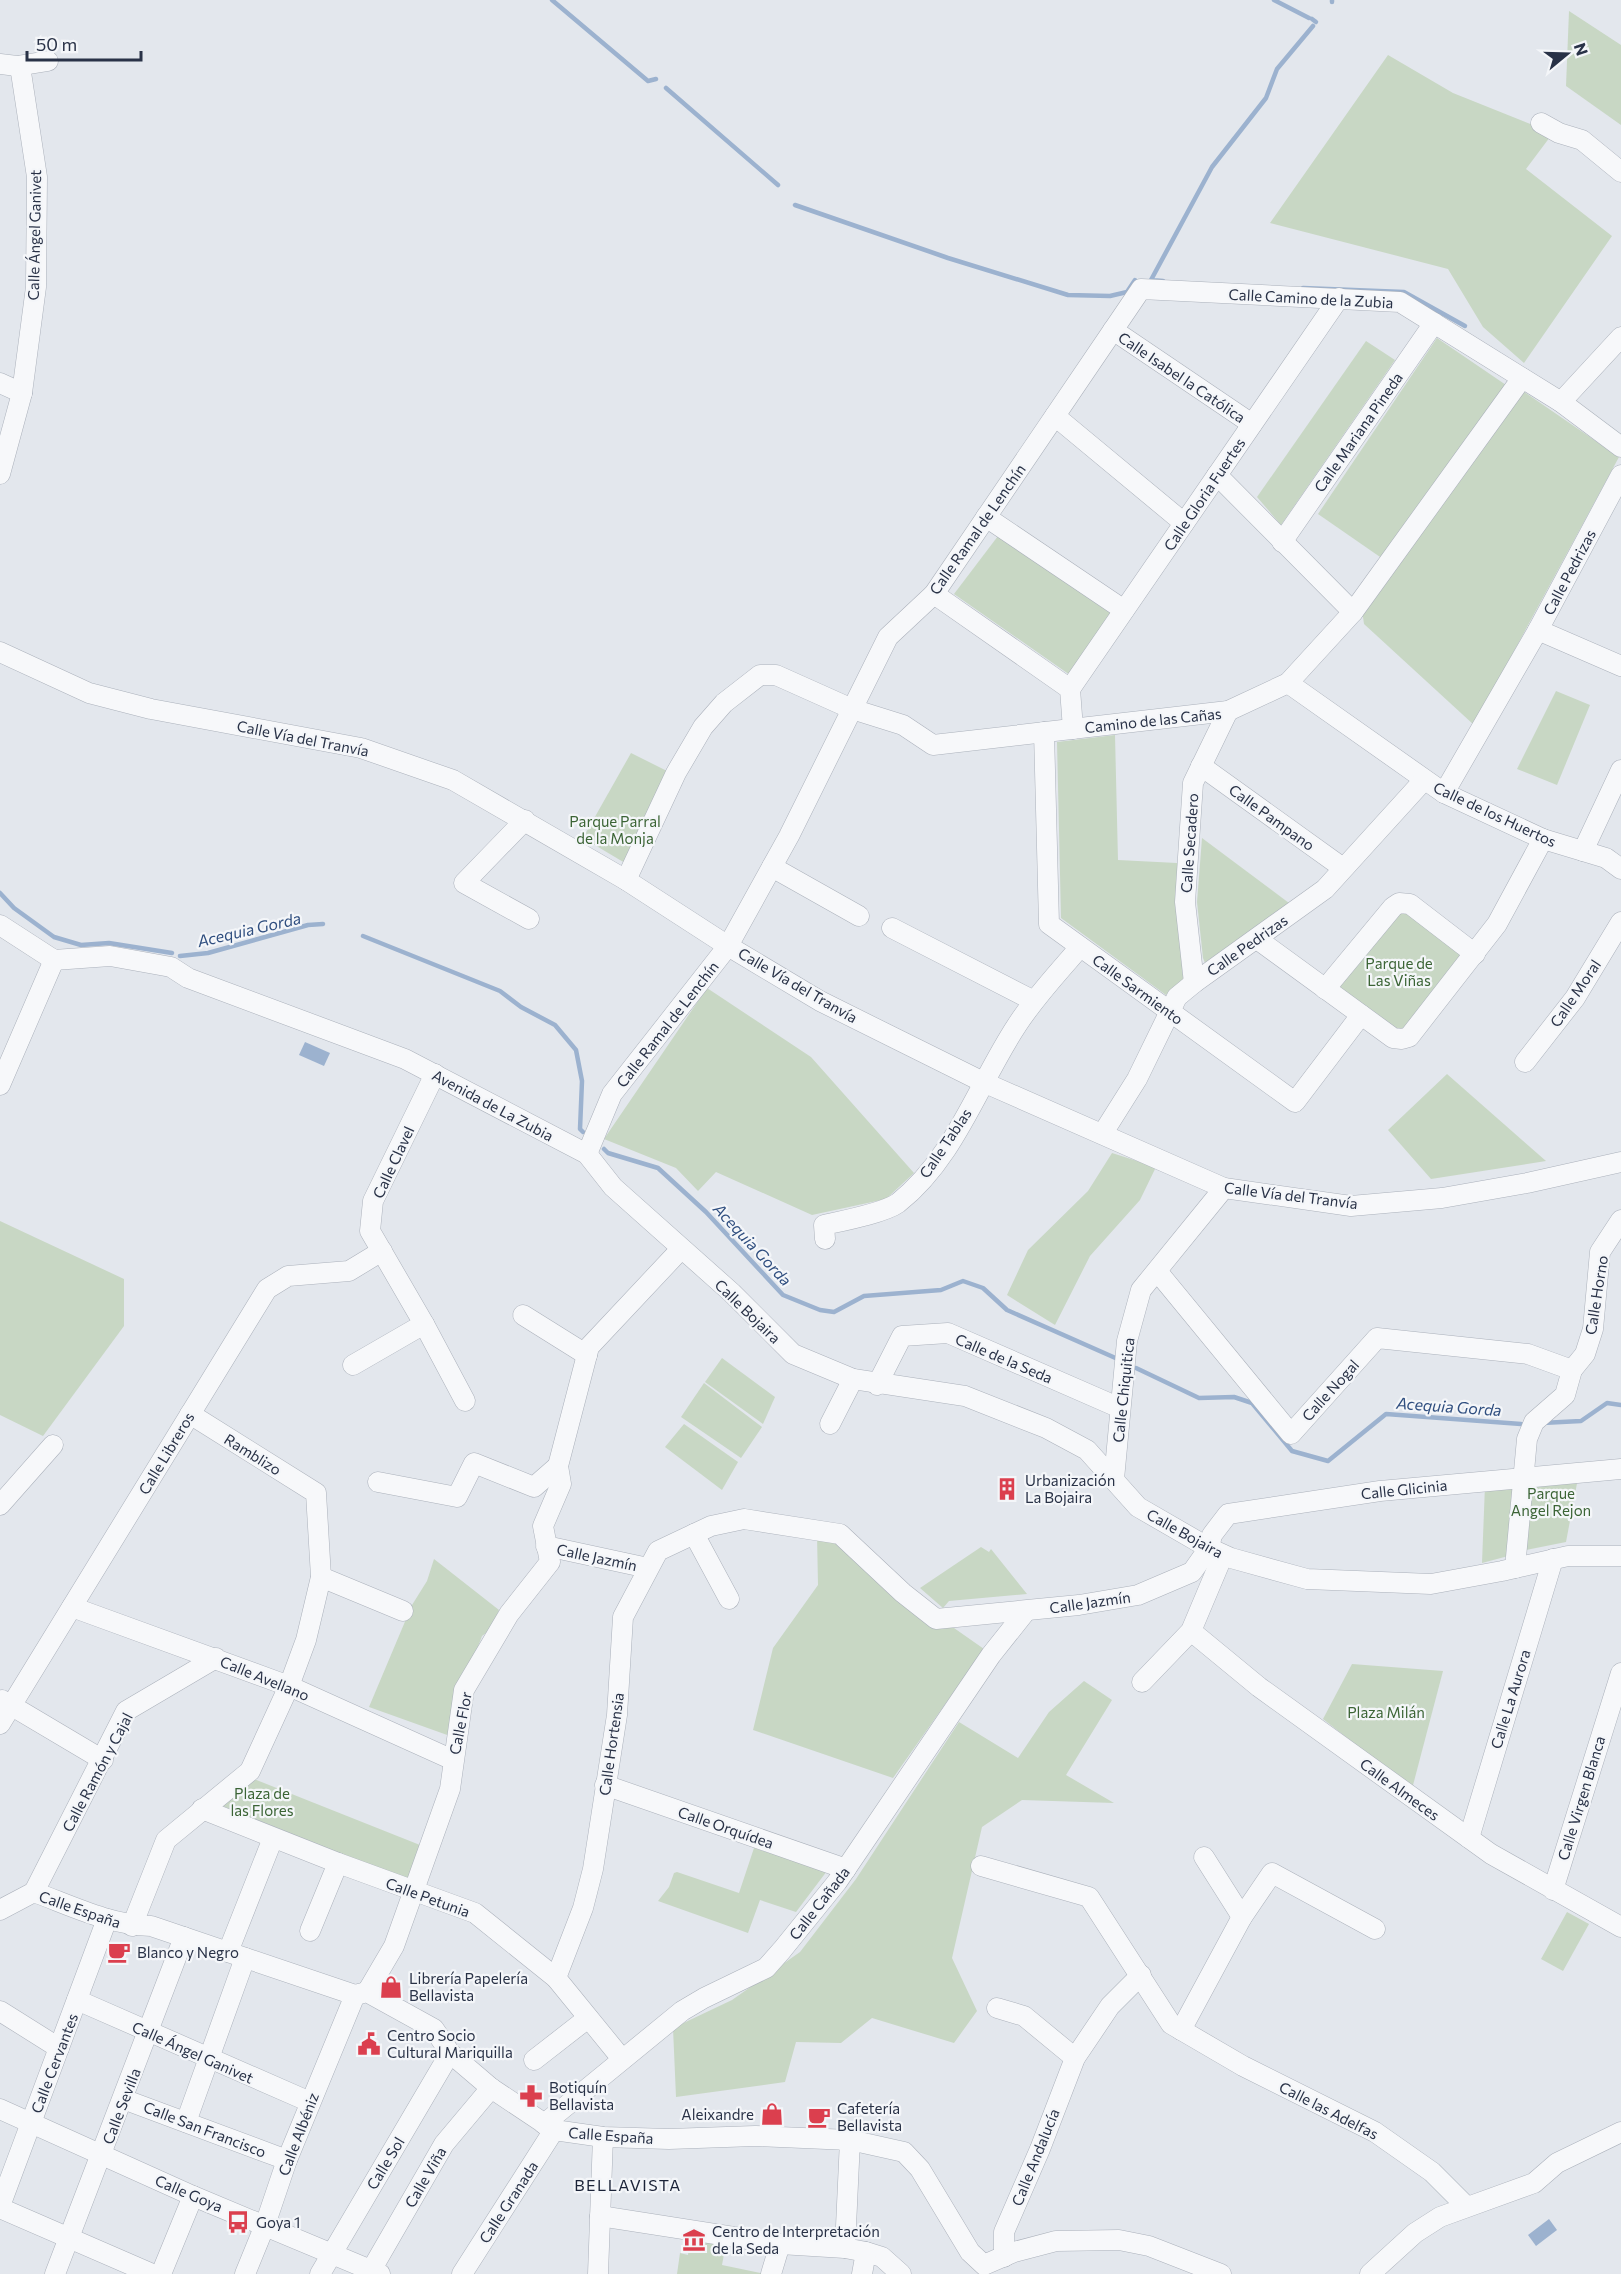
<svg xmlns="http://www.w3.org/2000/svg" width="1621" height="2274" viewBox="0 0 1621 2274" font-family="Commissioner,sans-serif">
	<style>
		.green { fill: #c8d7c4 }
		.water { fill: #9cb2cf }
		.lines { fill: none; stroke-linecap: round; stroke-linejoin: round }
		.stream { stroke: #9cb2cf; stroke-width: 4.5 }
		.minor-casing { stroke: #abb1bb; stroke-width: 21 }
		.minor { stroke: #f7f8fa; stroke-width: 20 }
		.labels { text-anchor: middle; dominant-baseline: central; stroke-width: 4.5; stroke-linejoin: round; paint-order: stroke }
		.street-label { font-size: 15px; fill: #293247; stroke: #f4f6f9 }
		.park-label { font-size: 15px; fill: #3b6435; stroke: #f4f6f9 }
		.poi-label { font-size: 15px; fill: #293247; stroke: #f4f6f9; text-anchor: start }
		.water-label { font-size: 16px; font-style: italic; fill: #2f4e7f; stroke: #f4f6f9 }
		.neighbourhood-label { font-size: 16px; letter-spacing: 1.5px; fill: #1b2338; stroke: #f4f6f9 }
	</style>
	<rect width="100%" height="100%" fill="#e3e7ed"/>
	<!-- green -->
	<g class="green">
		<polygon points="1569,11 1621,45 1621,125 1566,86"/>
		<polygon points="1388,55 1453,93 1553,133 1526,169 1612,236 1524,363 1483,327 1448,269 1270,223"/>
		<polygon points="1437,338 1506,385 1383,559 1318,514"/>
		<polygon points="1366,341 1395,360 1281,525 1257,497"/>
		<polygon points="1523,391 1619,457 1474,725 1364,624 1362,610"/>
		<polygon points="998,536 1112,610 1070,675 954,594"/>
		<polygon points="1556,691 1590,705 1557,785 1517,769"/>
		<polygon points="1115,735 1118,860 1177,863 1183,979 1166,995 1061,918 1057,742"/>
		<polygon points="631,753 669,772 625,863 583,838"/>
		<polygon points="1202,838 1289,903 1205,963 1203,958 1197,902"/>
		<polygon points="1403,910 1462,955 1451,967 1404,1028 1397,1030 1342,990 1339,981"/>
		<polygon points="707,988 811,1057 914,1173 886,1199 812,1215 716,1172 698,1191 676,1168 604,1139"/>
		<polygon points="1447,1074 1546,1161 1431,1179 1388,1130"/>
		<polygon points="1112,1153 1156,1167 1140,1200 1090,1256 1055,1325 1007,1295 1028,1250 1088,1191"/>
		<polygon points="0,1221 124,1279 124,1326 43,1436 0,1415"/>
		<polygon points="722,1358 775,1397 763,1424 705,1382"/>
		<polygon points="704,1383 762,1427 741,1458 681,1417"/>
		<polygon points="684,1424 738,1462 722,1490 665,1447"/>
		<polygon points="1578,1478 1566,1542 1526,1550 1529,1480"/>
		<polygon points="1512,1482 1512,1555 1482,1563 1485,1485"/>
		<polygon points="817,1535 841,1541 930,1627 954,1628 984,1649 893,1778 753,1730 773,1648 818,1585"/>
		<polygon points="981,1547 989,1552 991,1549 1027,1594 949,1601 943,1608 920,1588"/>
		<path d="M434,1559L499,1610C495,1619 492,1630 482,1636L452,1716L450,1736L369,1707L412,1605L427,1581Z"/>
		<polygon points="1352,1664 1443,1671 1412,1789 1323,1719"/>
		<polygon points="1084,1681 1112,1700 1066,1775 1114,1803 1022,1800 982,1827 952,1958 977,2011 954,2043 872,2018 841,2043 796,2042 785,2082 676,2097 673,2028 732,2000 800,1952 856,1879 959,1722 1018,1758 1049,1712"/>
		<polygon points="254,1779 425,1847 411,1882 220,1805"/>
		<polygon points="754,1848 827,1871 796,1912 760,1900 748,1933 658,1901 669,1887 674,1873 677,1872 739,1893"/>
		<polygon points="1567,1912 1589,1924 1563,1971 1541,1959"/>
		<polygon points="706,2235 727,2238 722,2265 765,2274 677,2274 680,2253 688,2255 689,2245 704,2247"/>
	</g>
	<!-- water -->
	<g class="water">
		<polygon points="305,1042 330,1053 324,1066 299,1055"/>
		<polygon points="1549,2219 1557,2230 1536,2246 1528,2235"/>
	</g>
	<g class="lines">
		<!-- stream -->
		<g class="stream">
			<polyline points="552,0 648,81 656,79"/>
			<polyline points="1274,0 1309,18"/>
			<polyline points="1332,2 1332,0"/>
			<polyline points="1312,19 1316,22"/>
			<polyline points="666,88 778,185"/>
			<polyline points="795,205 948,258 1068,295 1110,296 1127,292 1135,280"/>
			<polyline points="1163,281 1151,280 1212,167 1266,98 1277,69 1313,26"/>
			<polyline points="1303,288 1404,292 1465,326"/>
			<polyline points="0,893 14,908 54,937 81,945 109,943 172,953"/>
			<polyline points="363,936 500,991 521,1007 555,1025 576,1050 582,1081 580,1129 583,1132"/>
			<polyline points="180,956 208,953 308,925 323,924"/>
			<polyline points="604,1149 608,1153 658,1168 706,1212 783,1295 820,1310 834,1312 864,1296 941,1290 963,1281 983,1288 1007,1310 1120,1360"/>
			<polyline points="1136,1368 1199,1398 1234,1397 1252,1403 1292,1451 1328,1461 1386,1414 1521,1424"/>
			<polyline points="1542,1423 1581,1421 1607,1403 1621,1405"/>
		</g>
		<!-- minor casing -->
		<g class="minor-casing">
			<g id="minor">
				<polyline points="0,64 17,66 48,61"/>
				<polyline points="1541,123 1559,133 1582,140 1621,172"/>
				<polyline points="1113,330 1252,424"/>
				<polyline points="0,383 22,393"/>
				<polyline points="1561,402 1621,337"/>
				<polyline points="1055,416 1184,523"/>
				<polyline points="0,474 22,393 36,287 37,177 20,66"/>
				<polyline points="1217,475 1353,612"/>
				<polyline points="986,517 1124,610"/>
				<polyline points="1282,542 1434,323"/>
				<polyline points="934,594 1070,689 1073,729"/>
				<polyline points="1538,630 1621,666"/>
				<polyline points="0,652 89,693 151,709 361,748 453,780 626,880 728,946 820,1001 983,1082 1224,1188 1351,1206 1442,1198 1527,1183 1621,1162"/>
				<polyline points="1288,683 1444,793 1543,839 1606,858 1621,869"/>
				<polyline points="1070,689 1339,298"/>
				<polyline points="1044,732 1049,924 1295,1102 1361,1015"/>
				<polyline points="1201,766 1343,868"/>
				<polyline points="1444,793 1538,630 1621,475"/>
				<polyline points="525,820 464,883 529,919"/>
				<polyline points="1583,851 1621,770"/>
				<polyline points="772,867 859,916"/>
				<polyline points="626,880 676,773 703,727 724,703 760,675 776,675 852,709 903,725 933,745 1228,711 1288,683 1353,612 1522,378"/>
				<polyline points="0,925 54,960 110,956 171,967 188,978 405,1059 587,1154 613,1187 732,1293 793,1354 853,1379 965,1396 1046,1428 1087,1450 1138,1507 1209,1548 1231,1558 1307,1579 1431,1584 1502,1571 1568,1556 1621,1556"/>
				<polyline points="892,928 1034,1001"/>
				<polyline points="1257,939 1393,1038 1402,1039 1409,1037 1497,924 1543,839"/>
				<polyline points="1194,983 1185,902 1193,783 1228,711"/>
				<polyline points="1325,989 1393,907 1399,903 1410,904 1475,954"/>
				<polyline points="1525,1062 1575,998 1621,922"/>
				<polyline points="0,1085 54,960"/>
				<polyline points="1103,1133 1137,1079 1177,997 1194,983 1325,889 1424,780"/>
				<polyline points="587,1154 612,1094 728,946 789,836 888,637 934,594 1141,289 1400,302 1561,402 1621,447"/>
				<path d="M825,1239L824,1225C842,1221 884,1213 898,1203C955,1158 978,1084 1017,1025C1035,997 1059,972 1080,947"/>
				<polyline points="1157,1271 1291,1434 1377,1338 1528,1354 1572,1370"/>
				<polyline points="523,1315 587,1355"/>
				<polyline points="424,1324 465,1401"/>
				<polyline points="353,1365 424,1324 370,1231 373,1201 435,1074"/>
				<polyline points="877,1385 902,1336 948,1333 1120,1408"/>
				<polyline points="830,1424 853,1379"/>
				<polyline points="1114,1479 1127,1341 1141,1290 1224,1188"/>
				<polyline points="378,1482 457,1497 474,1463 534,1487 558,1466"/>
				<polyline points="0,1505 53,1445"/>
				<polyline points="694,1534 729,1599"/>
				<polyline points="546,1546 648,1568"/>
				<polyline points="1515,1568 1527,1439 1534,1422 1565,1395 1572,1370 1585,1354 1593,1329 1600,1252 1621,1220"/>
				<polyline points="321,1577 403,1611"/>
				<polyline points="72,1607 289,1686 453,1760"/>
				<polyline points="1191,1631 1259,1687 1491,1854 1621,1927"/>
				<polyline points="1142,1682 1191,1631 1223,1555"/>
				<polyline points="2,1700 103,1760"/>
				<polyline points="0,1724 267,1289 288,1276 349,1271 382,1251"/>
				<polyline points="605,1785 846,1869"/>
				<polyline points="202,1809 338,1863 475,1913 556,1978 622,2059"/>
				<polyline points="1469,1838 1553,1559"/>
				<polyline points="1204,1857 1242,1917"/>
				<polyline points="981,1866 1089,1897 1171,2024 1243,2066 1375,2132 1432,2172 1466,2206"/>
				<polyline points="1553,1890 1621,1673"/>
				<polyline points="34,1892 126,1711 216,1658"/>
				<path d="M0,1910L34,1892C72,1906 110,1925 151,1926L355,1995L367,1992L434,2029L450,2053L491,2088L554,2130L603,2137L669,2139L755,2136L850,2140L904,2152L920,2169L970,2252L984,2265L1014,2252L1056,2241L1119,2240L1149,2246L1221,2274"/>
				<polyline points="132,1926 166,1840 250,1771 289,1686 306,1640 321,1577 316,1493 190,1414"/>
				<polyline points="310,1931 338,1863"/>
				<polyline points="228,1952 273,1838"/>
				<polyline points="556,1978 583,1908 593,1869 617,1715 623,1617 658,1551 711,1526 744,1519 840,1534 903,1593 936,1619 1079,1605 1138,1595 1192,1572 1209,1548 1212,1535 1228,1514 1380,1491 1621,1469"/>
				<polyline points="367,1992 394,1946 450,1789 464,1690 509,1614 550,1562 543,1526 561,1484 558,1466 589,1347 681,1249"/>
				<polyline points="77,2000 310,2102"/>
				<polyline points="997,2008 1024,2016 1075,2058"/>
				<polyline points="0,2011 59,2048"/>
				<polyline points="1181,2030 1242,1917 1272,1873 1375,1929"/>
				<polyline points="534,2060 588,2018"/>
				<polyline points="123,2099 287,2160"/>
				<polyline points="0,2109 193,2196 380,2274"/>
				<polyline points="186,2122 245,1958"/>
				<polyline points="544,2124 682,2011 704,1998 766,1968 782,1950 837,1882 991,1655 1026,1611"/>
				<polyline points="0,2206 107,1919"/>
				<polyline points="0,2208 152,2274"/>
				<polyline points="600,2216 780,2244 845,2248 866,2252 882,2257 901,2274"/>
				<polyline points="845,2248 850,2140"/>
				<polyline points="1004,2257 1004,2232 1040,2149 1075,2058 1110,2006 1141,1975"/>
				<polyline points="55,2274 184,1937"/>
				<polyline points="161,2274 193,2196"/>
				<polyline points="245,2274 265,2225 287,2160 355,1995"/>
				<polyline points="320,2274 450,2053"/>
				<polyline points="369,2274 444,2144 491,2088"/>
				<polyline points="462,2274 554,2130"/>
				<polyline points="598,2274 603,2137"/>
				<polyline points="771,2274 780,2244"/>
				<polyline points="862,2274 866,2252"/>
				<polyline points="1370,2274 1415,2233 1440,2217 1534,2183 1557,2163 1621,2132"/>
			</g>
		</g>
		<!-- minor -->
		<use href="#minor" class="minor"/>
	</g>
	<!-- icons -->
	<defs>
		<g id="building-bare" transform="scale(1.8)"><path d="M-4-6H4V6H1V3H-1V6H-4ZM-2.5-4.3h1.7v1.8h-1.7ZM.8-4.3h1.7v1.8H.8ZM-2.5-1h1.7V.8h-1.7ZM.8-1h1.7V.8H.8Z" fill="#db3f4e" stroke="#f4f6f9" stroke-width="2.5" paint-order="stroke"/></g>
		<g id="cafe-bare" transform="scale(1.8)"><path d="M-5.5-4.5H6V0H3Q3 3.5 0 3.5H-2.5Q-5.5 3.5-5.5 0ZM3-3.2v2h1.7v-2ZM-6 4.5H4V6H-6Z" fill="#db3f4e" stroke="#f4f6f9" stroke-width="2.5" paint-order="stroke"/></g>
		<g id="shop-bare" transform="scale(1.8)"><path d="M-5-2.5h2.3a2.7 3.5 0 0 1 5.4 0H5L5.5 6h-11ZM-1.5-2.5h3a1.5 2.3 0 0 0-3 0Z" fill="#db3f4e" stroke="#f4f6f9" stroke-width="2.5" paint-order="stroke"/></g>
		<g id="civic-bare" transform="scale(1.8)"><path d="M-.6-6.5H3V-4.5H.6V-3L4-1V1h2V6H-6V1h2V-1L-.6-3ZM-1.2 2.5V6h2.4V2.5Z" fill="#db3f4e" stroke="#f4f6f9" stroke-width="2.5" paint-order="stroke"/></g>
		<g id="pharmacy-bare" transform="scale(1.8)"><path d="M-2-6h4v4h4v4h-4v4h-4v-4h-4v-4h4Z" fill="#db3f4e" stroke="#f4f6f9" stroke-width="2.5" paint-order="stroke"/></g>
		<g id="bus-bare" transform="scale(1.8)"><path d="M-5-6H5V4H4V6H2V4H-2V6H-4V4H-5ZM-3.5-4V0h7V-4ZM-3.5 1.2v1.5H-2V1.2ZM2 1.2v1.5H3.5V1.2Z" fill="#db3f4e" stroke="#f4f6f9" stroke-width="2.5" paint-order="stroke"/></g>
		<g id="museum-bare" transform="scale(1.8)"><path d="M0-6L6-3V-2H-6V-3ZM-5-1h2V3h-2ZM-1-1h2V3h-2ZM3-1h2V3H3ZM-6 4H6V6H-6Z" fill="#db3f4e" stroke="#f4f6f9" stroke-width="2.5" paint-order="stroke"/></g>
	</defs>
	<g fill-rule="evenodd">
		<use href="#building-bare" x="1007" y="1489"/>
		<use href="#cafe-bare" x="119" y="1952"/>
		<use href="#shop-bare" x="391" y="1987"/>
		<use href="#civic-bare" x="369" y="2044"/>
		<use href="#pharmacy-bare" x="531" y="2096"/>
		<use href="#shop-bare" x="772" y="2114"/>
		<use href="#cafe-bare" x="819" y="2117"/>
		<use href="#bus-bare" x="238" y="2222"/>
		<use href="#museum-bare" x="694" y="2240"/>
	</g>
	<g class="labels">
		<!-- street labels -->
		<g class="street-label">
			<text transform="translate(34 235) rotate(-89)">Calle Ángel Ganivet</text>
			<text transform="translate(1311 298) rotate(3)">Calle Camino de la Zubia</text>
			<text transform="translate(1182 377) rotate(34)">Calle Isabel la Católica</text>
			<text transform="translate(1358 432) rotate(-55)">Calle Mariana Pineda</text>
			<text transform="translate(1204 494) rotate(-56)">Calle Gloria Fuertes</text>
			<text transform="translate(977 529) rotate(-55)">Calle Ramal de Lenchín</text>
			<text transform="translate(1569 572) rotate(-62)">Calle Pedrizas</text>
			<text transform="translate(1153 720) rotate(-6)">Camino de las Cañas</text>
			<text transform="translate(303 738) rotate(11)">Calle Vía del Tranvía</text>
			<text transform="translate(1495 814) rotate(25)">Calle de los Huertos</text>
			<text transform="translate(1272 817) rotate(36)">Calle Pampano</text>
			<text transform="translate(1189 843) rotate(-86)">Calle Secadero</text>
			<text transform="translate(1247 945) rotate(-35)">Calle Pedrizas</text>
			<text transform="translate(798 985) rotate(30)">Calle Vía del Tranvía</text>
			<text transform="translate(1138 989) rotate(36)">Calle Sarmiento</text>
			<text transform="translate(1575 993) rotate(-56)">Calle Moral</text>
			<text transform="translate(667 1024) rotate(-52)">Calle Ramal de Lenchín</text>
			<text transform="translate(493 1105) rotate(28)">Avenida de La Zubia</text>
			<text transform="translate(945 1143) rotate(-56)">Calle Tablas</text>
			<text transform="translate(393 1162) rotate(-65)">Calle Clavel</text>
			<text transform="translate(1291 1195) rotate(7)">Calle Vía del Tranvía</text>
			<text transform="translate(1596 1295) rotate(-81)">Calle Horno</text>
			<text transform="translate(748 1311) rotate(44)">Calle Bojaira</text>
			<text transform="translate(1004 1358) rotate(23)">Calle de la Seda</text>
			<text transform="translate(1123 1390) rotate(-84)">Calle Chiquitica</text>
			<text transform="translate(1330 1390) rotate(-48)">Calle Nogal</text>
			<text transform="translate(166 1453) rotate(-59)">Calle Libreros</text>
			<text transform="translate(253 1454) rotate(32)">Ramblizo</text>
			<text transform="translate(1404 1489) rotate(-6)">Calle Glicinia</text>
			<text transform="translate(1185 1533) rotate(29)">Calle Bojaira</text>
			<text transform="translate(597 1557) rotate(12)">Calle Jazmín</text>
			<text transform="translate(1090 1602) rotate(-8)">Calle Jazmín</text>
			<text transform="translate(265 1678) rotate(22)">Calle Avellano</text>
			<text transform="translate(1510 1699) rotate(-73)">Calle La Aurora</text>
			<text transform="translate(460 1723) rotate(-79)">Calle Flor</text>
			<text transform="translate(611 1744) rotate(-82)">Calle Hortensia</text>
			<text transform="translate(97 1772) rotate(-62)">Calle Ramón y Cajal</text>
			<text transform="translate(1400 1789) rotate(36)">Calle Almeces</text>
			<text transform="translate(1581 1798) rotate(-73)">Calle Virgen Blanca</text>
			<text transform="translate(726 1827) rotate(19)">Calle Orquídea</text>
			<text transform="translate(428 1897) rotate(20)">Calle Petunia</text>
			<text transform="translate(819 1903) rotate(-52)">Calle Cañada</text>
			<text transform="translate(80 1909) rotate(19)">Calle España</text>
			<text transform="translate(193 2052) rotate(24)">Calle Ángel Ganivet</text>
			<text transform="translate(54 2063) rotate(-69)">Calle Cervantes</text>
			<text transform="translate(121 2106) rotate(-69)">Calle Sevilla</text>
			<text transform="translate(1329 2110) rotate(27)">Calle las Adelfas</text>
			<text transform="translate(205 2129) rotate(21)">Calle San Francisco</text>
			<text transform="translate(298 2134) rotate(-69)">Calle Albéniz</text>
			<text transform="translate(611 2135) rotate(4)">Calle España</text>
			<text transform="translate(1035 2157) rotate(-68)">Calle Andalucía</text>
			<text transform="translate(385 2163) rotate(-59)">Calle Sol</text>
			<text transform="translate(425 2177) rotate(-60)">Calle Viña</text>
			<text transform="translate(189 2193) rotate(23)">Calle Goya</text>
			<text transform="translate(508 2202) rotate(-57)">Calle Granada</text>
		</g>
		<!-- park labels -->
		<g class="park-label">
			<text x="615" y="821">Parque Parral<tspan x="615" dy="17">de la Monja</tspan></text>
			<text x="1399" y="963">Parque de<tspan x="1399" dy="17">Las Viñas</tspan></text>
			<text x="1551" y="1493">Parque<tspan x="1551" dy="17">Angel Rejon</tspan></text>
			<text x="1386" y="1712">Plaza Milán</text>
			<text x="262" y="1793">Plaza de<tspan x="262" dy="17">las Flores</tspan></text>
		</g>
		<!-- poi labels -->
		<g class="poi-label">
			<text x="1025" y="1480">Urbanización<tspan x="1025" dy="17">La Bojaira</tspan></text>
			<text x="137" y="1952">Blanco y Negro</text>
			<text x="409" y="1978">Librería Papelería<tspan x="409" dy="17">Bellavista</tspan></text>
			<text x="387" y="2035">Centro Socio<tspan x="387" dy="17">Cultural Mariquilla</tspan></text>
			<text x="549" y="2087">Botiquín<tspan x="549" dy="17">Bellavista</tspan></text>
			<text x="837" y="2108">Cafetería<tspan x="837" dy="17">Bellavista</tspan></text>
			<text x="754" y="2114" text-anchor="end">Aleixandre</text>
			<text x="256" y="2222">Goya 1</text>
			<text x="712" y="2231">Centro de Interpretación<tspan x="712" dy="17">de la Seda</tspan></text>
		</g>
		<!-- water labels -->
		<g class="water-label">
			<text transform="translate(249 929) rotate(-13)">Acequia Gorda</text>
			<text transform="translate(753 1244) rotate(47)">Acequia Gorda</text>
			<text transform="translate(1449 1406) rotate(4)">Acequia Gorda</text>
		</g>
		<!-- neighbourhood labels -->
		<g class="neighbourhood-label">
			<text x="628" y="2184">BELLAVISTA</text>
		</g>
	</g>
	<!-- north arrow -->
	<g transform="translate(1567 54) rotate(71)" stroke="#f4f6f9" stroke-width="4.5" paint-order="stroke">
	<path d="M0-4.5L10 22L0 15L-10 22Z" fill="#293247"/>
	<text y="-9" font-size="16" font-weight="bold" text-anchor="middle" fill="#293247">N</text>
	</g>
	<!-- scale -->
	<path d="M27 51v9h114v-9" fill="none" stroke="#293247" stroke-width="3"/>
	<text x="36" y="51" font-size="18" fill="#293247" stroke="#f4f6f9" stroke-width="4.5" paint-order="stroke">50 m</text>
</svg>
